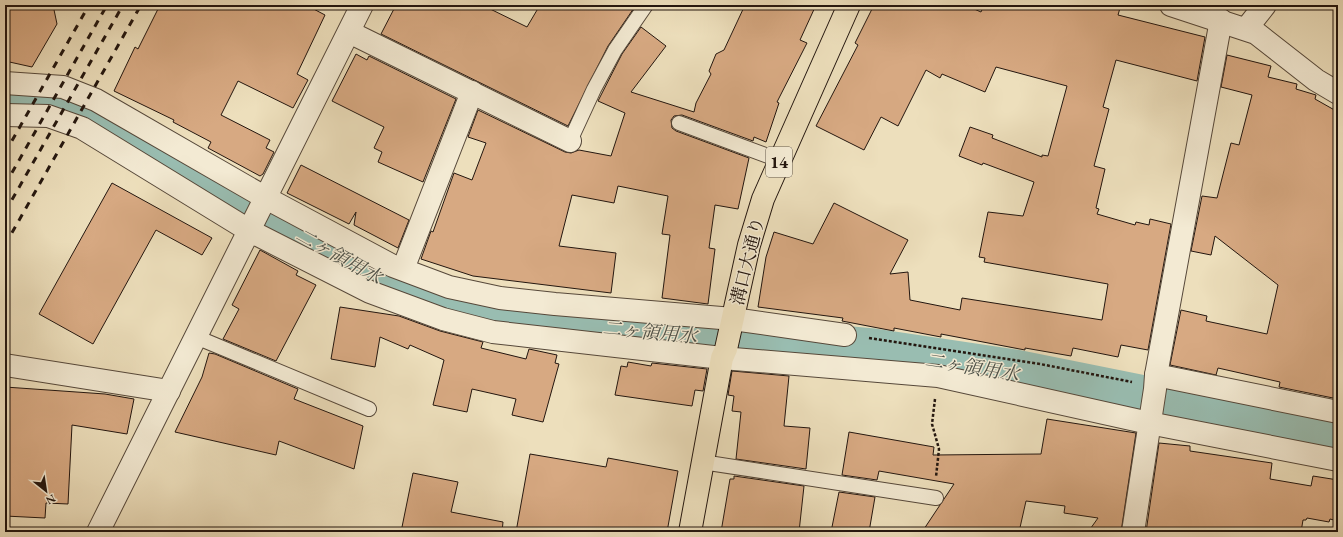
<svg xmlns="http://www.w3.org/2000/svg" width="1343" height="537" viewBox="0 0 1343 537" font-family="'EB Garamond','Noto Serif JP',serif">
	<style>
		.lines { fill: none; stroke-linecap: round; stroke-linejoin: round }
		.river { stroke: #99bdb1; stroke-width: 47 }
		.building { fill: #d7a982; stroke: #23160f }
		.service-casing { stroke: #56483a; stroke-width: 16 }
		.minor-casing { stroke: #56483a; stroke-width: 24 }
		.tertiary-casing { stroke: #56483a; stroke-width: 24 }
		.primary-casing { stroke: #23160f; stroke-width: 24 }
		.path { stroke: #23160f; stroke-width: 2.5; stroke-dasharray: 3 2; stroke-linecap: butt }
		.service { stroke: #f3ead3; stroke-width: 14 }
		.minor { stroke: #f3ead3; stroke-width: 22 }
		.tertiary { stroke: #f3ead3; stroke-width: 22 }
		.primary { stroke: #eddfbc; stroke-width: 22 }
		.rail { stroke: #23160f; stroke-width: 3; stroke-dasharray: 7 7; stroke-linecap: butt }
		.labels { text-anchor: middle; dominant-baseline: central; stroke-width: 3; stroke-linejoin: round; paint-order: stroke }
		.shield { fill: #f3ead3; stroke: #61564a; stroke-width: 1 }
		.shield-label { font-size: 17px; font-weight: bold; fill: #23160f }
		.street-label { font-size: 18px; fill: #23160f; stroke: #f3ead3 }
		.water-label { font-size: 19px; font-style: italic; fill: #4c5048; stroke: #f3ead3 }
	</style>
	<rect width="100%" height="100%" fill="#eddfbc"/>
	<filter id="stains"><feTurbulence type="fractalNoise" baseFrequency=".005" numOctaves="4"/><feColorMatrix values="0 0 0 0 .2 0 0 0 0 .09 0 0 0 0 .02 0 0 0 .5 -.17"/></filter>
	<radialGradient id="worn" r=".72"><stop offset=".6" stop-color="#630" stop-opacity="0"/><stop offset="1" stop-color="#630" stop-opacity=".3"/></radialGradient>
	<g class="lines">
		<!-- river -->
		<polyline class="river" points="5,102 47,104 82,110 379,280 451,305 530,321 873,352 1015,373 1338,438"/>
	</g>
	<!-- building -->
	<g class="building">
		<polygon points="5,5 53,5 57,24 32,67 5,61"/>
		<polygon points="160,5 306,5 325,15 297,74 308,80 293,108 238,81 221,115 270,140 266,148 274,152 263,174 260,176 208,148 211,142 173,122 174,120 114,91 135,47 138,49"/>
		<polygon points="396,5 482,5 527,27 540,5 636,5 608,46 568,126 381,34"/>
		<polygon points="745,5 816,5 800,40 807,43 777,102 779,103 766,142 754,137 753,141 682,115 674,116 671,120 672,128 676,131 749,158 738,209 715,205 709,248 715,249 708,304 662,298 670,235 662,234 668,196 618,186 614,203 572,195 559,246 616,253 611,293 473,276 421,259 431,231 433,232 454,173 472,180 486,143 468,137 478,110 565,152 571,153 579,150 611,156 625,113 598,101 622,54 641,27 666,46 631,92 694,112 696,103 711,74 709,71 716,54 724,50"/>
		<polygon points="874,5 965,5 981,12 984,5 1105,5 1120,8 1118,15 1205,37 1197,81 1116,60 1103,107 1109,109 1094,166 1105,169 1096,208 1099,209 1097,214 1135,225 1136,222 1149,225 1150,219 1171,224 1148,350 1121,345 1118,357 1073,348 1071,356 1025,348 1025,350 941,334 941,337 894,328 894,331 842,321 843,318 758,307 766,257 774,232 813,244 834,203 908,240 890,274 908,272 910,300 960,310 962,298 1102,320 1108,284 984,262 985,258 979,257 988,212 1023,216 1034,182 983,163 982,165 959,156 970,127 993,135 992,138 1042,157 1042,155 1048,156 1067,86 996,67 985,92 942,74 940,78 926,70 898,126 881,117 864,150 816,126 858,45 855,43"/>
		<polygon points="356,54 367,60 369,56 456,99 423,182 378,162 382,152 374,148 384,127 332,101"/>
		<polygon points="1227,55 1271,66 1268,77 1297,84 1296,89 1316,95 1315,99 1338,112 1338,399 1279,387 1280,382 1218,368 1216,375 1170,365 1181,310 1207,316 1206,321 1267,334 1278,285 1215,236 1211,255 1191,251 1202,196 1217,198 1231,143 1239,145 1252,95 1221,87"/>
		<polygon points="301,165 409,220 398,248 354,225 356,212 349,224 287,193"/>
		<polygon points="112,183 212,238 202,255 156,230 93,344 39,314"/>
		<polygon points="260,250 298,271 296,275 316,285 276,361 223,339 239,309 232,305"/>
		<polygon points="340,307 399,316 440,331 483,342 481,348 526,359 529,349 557,355 555,363 559,364 543,422 512,415 516,399 472,389 467,412 433,405 444,360 410,345 408,349 380,337 375,367 331,359"/>
		<polygon points="209,353 215,354 298,389 294,399 363,426 354,469 279,441 276,455 175,432 202,377"/>
		<polygon points="628,362 651,366 652,363 707,369 703,391 695,390 692,406 615,395 621,366 627,367"/>
		<polygon points="732,371 789,376 784,426 810,428 806,469 736,459 741,412 732,411 734,396 728,395"/>
		<polygon points="5,387 105,394 134,399 127,434 72,425 68,504 46,503 45,518 5,516"/>
		<polygon points="1047,419 1136,433 1121,532 1088,532 1098,518 1064,513 1065,506 1026,501 1019,532 922,532 954,484 879,471 877,480 842,475 849,432 934,447 933,455 1041,454"/>
		<polygon points="1159,443 1190,446 1190,451 1272,463 1270,479 1311,486 1313,476 1338,480 1338,521 1330,519 1329,522 1307,518 1306,520 1303,520 1301,532 1146,532"/>
		<polygon points="530,454 606,467 608,458 678,471 667,532 516,532"/>
		<polygon points="413,473 458,482 451,512 503,522 502,532 401,532"/>
		<polygon points="734,476 804,486 799,532 721,532 730,479 734,479"/>
		<polygon points="839,492 875,497 869,532 831,532"/>
	</g>
	<g class="lines">
		<!-- service casing -->
		<g class="service-casing">
			<g id="service">
				<polyline points="679,123 779,160"/>
				<polyline points="570,141 594,89 615,50 646,5"/>
				<polyline points="196,337 369,409"/>
				<polyline points="702,462 936,498"/>
			</g>
		</g>
		<!-- minor casing -->
		<g class="minor-casing">
			<g id="minor">
				<polyline points="1246,29 1265,5"/>
				<polyline points="349,32 570,141"/>
				<polyline points="5,83 63,87 96,100 266,198 393,266 449,287 500,298 555,304 733,319 845,335"/>
				<polyline points="5,115 48,116 82,128 250,231 370,292 443,319 493,332 563,340 722,358 938,376 1149,423 1338,460"/>
				<polyline points="403,269 472,92"/>
				<polyline points="5,365 169,391"/>
				<polyline points="1156,375 1338,412"/>
				<polyline points="98,532 362,5"/>
				<polyline points="1133,532 1155,389 1156,375 1221,20"/>
			</g>
		</g>
		<!-- tertiary casing -->
		<g class="tertiary-casing">
			<polyline id="tertiary" points="1171,5 1256,33 1316,80 1338,93"/>
		</g>
		<!-- primary casing -->
		<g class="primary-casing">
			<polyline id="primary" points="690,532 722,358 726,349 749,245 763,199 849,5"/>
		</g>
		<!-- path -->
		<g class="path">
			<polyline points="869,338 1040,364 1132,382"/>
			<polyline points="935,399 932,424 939,449 936,477"/>
		</g>
		<!-- service -->
		<use href="#service" class="service"/>
		<!-- minor -->
		<use href="#minor" class="minor"/>
		<!-- tertiary -->
		<use href="#tertiary" class="tertiary"/>
		<!-- primary -->
		<use href="#primary" class="primary"/>
		<!-- rail -->
		<g class="rail">
			<polyline points="5,153 89,5"/>
			<polyline points="5,185 107,5"/>
			<polyline points="5,212 123,5"/>
			<polyline points="5,245 141,5"/>
		</g>
	</g>
	<g class="labels">
		<!-- shield labels -->
		<rect class="shield" x="766" y="147" width="26" height="30" rx="3"/>
		<g class="shield-label">
			<text x="779" y="162">14</text>
		</g>
		<!-- street labels -->
		<g class="street-label">
			<text transform="translate(747 261) rotate(-76)">溝口大通り</text>
		</g>
		<!-- water labels -->
		<g class="water-label">
			<text transform="translate(339 256) rotate(29)">二ヶ領用水</text>
			<text transform="translate(650 332) rotate(5)">二ヶ領用水</text>
			<text transform="translate(972 367) rotate(9)">二ヶ領用水</text>
		</g>
	</g>
	<!-- margin -->
	<rect width="1343" height="537" fill="none" stroke="#eddfbc" stroke-width="20"/>
	<rect x="6" y="6" width="1331" height="525" fill="none" stroke="#23160f" stroke-width="2"/>
	<rect x="10" y="10" width="1323" height="517" fill="none" stroke="#23160f"/>
	<!-- north arrow -->
	<g transform="translate(46 491) rotate(150)" stroke="#f3ead3" stroke-width="3" paint-order="stroke">
	<path d="M0-3L7 15L0 10L-7 15Z" fill="#23160f"/>
	<text y="-6" font-size="11" font-weight="bold" text-anchor="middle" fill="#23160f">N</text>
	</g>
	<rect width="100%" height="100%" filter="url(#stains)"/>
	<rect width="100%" height="100%" fill="url(#worn)"/>
</svg>
